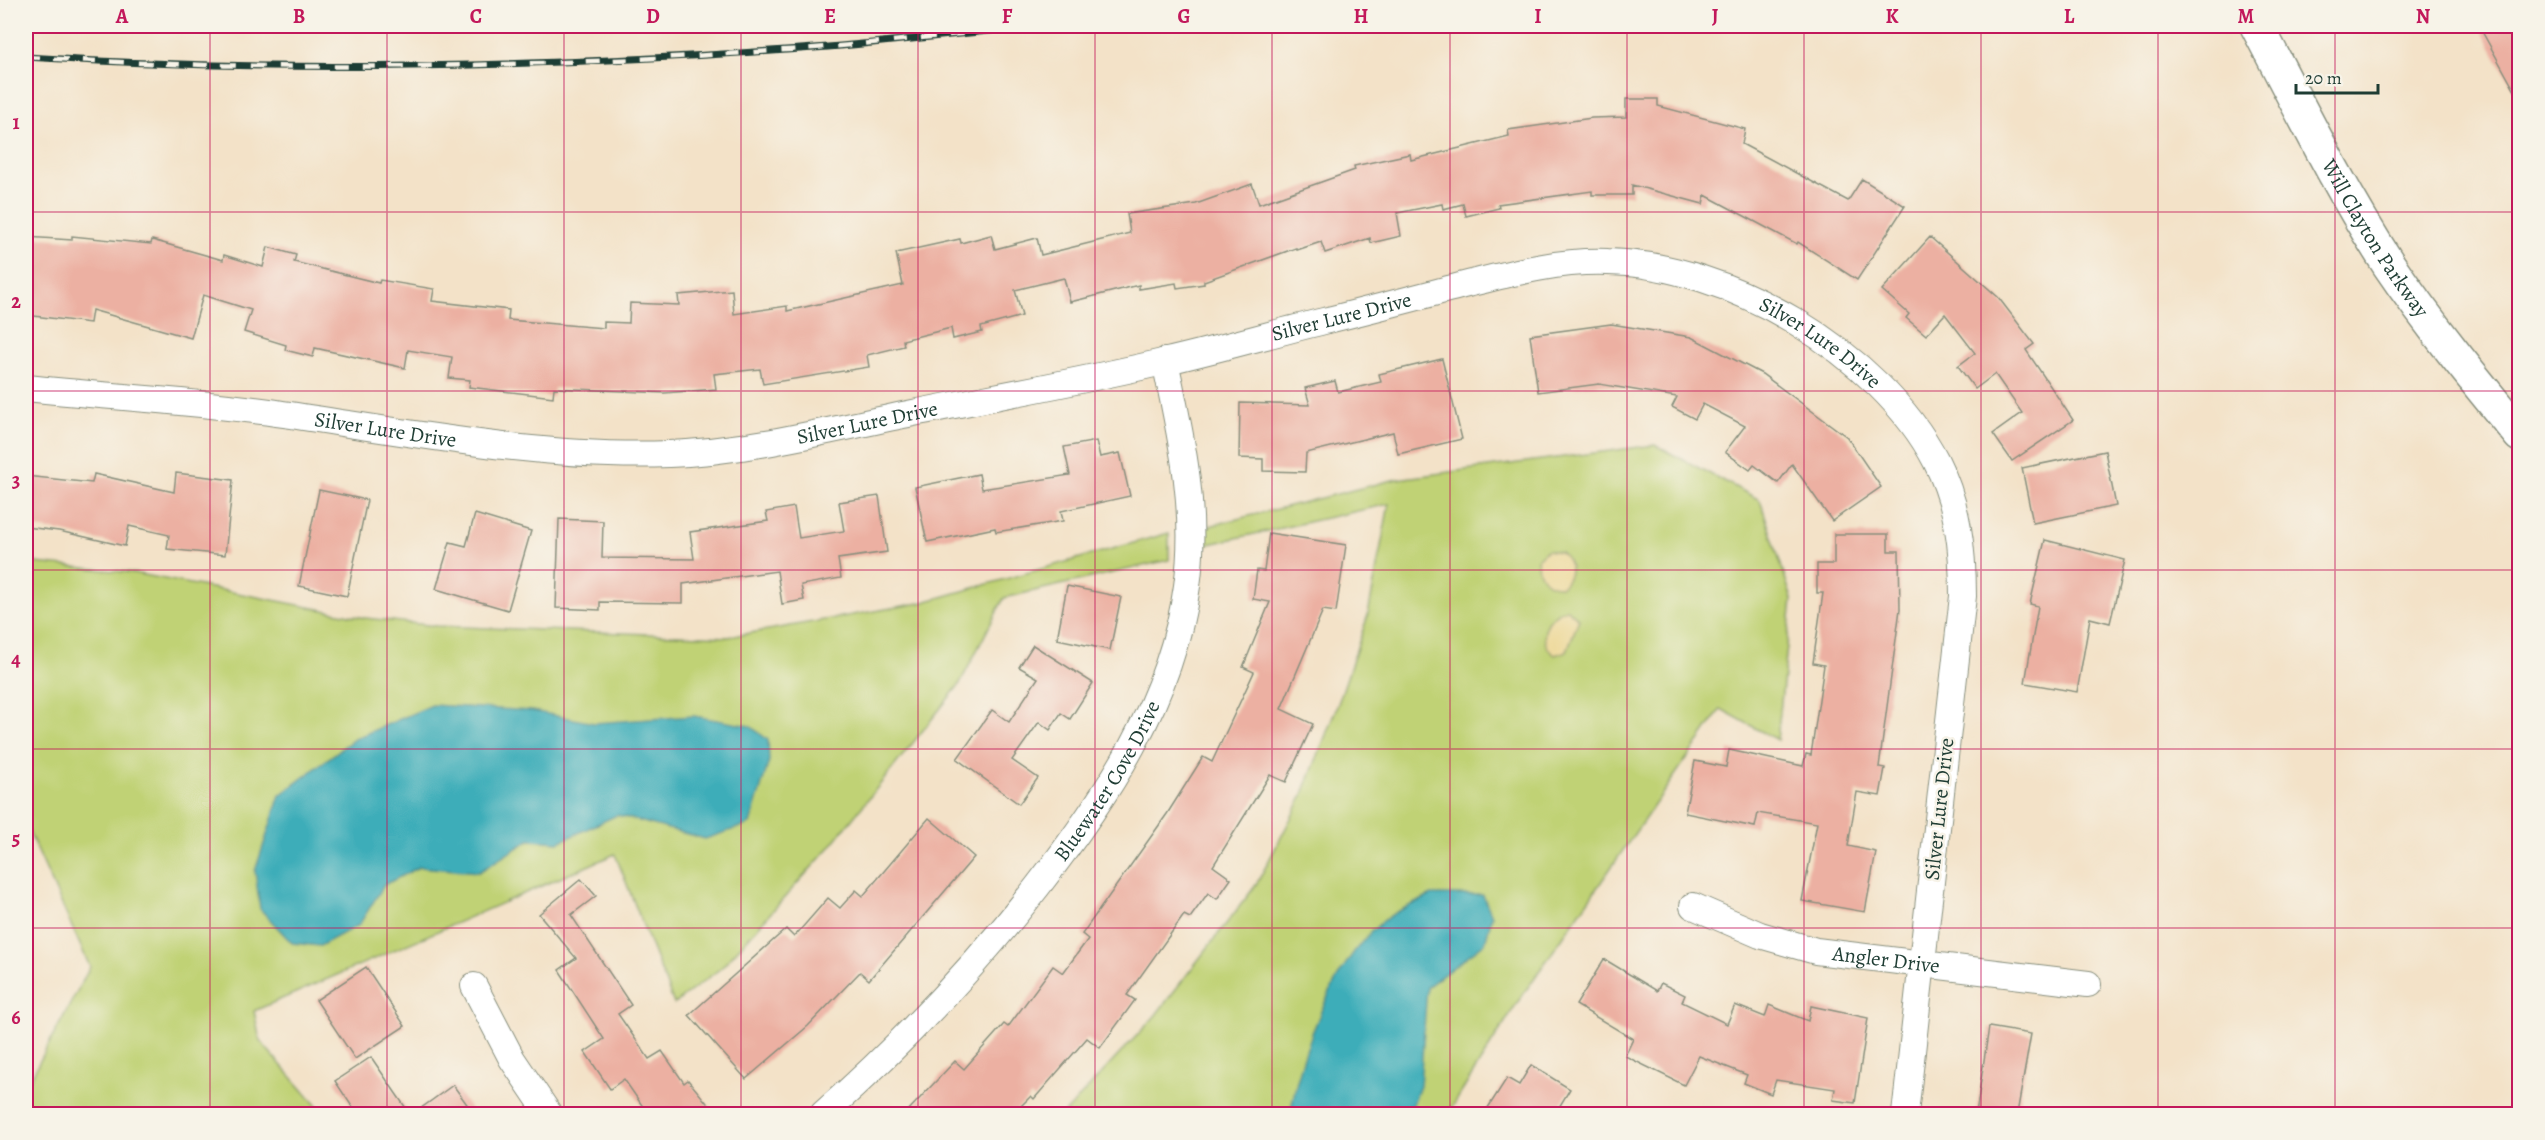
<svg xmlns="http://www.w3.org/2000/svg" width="2545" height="1140" viewBox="0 0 2545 1140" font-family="Alegreya,serif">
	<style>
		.green { fill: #c0d275; stroke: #708854; stroke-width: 1.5 }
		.sand { fill: #eeda9e; stroke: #868c69; stroke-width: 1.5 }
		.water { fill: #3dadb9; stroke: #2e7576; stroke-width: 1.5 }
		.building { fill: #ecb0a2 }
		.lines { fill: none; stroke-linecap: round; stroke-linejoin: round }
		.minor-casing { stroke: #89907e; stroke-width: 28 }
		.tertiary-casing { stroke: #89907e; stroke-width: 36 }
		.minor { stroke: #fff; stroke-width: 26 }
		.tertiary { stroke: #fff; stroke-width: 33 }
		.rail-casing { stroke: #1f3d34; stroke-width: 7 }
		.rail { stroke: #f7f3e8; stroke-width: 4.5; stroke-dasharray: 14; stroke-linecap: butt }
		.grid { fill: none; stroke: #c2185b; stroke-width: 1.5; stroke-opacity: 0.55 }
		.labels { text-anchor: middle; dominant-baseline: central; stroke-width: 5; stroke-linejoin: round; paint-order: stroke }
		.street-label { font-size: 21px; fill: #1f3d34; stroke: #f7f3e8 }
		.neatline { fill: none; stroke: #c2185b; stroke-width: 2 }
		.grid-label { font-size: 20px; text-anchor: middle; font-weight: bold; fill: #c2185b }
	</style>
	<rect width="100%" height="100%" fill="#f7f3e8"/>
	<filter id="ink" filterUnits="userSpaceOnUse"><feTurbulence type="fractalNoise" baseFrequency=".0167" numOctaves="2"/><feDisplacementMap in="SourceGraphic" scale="12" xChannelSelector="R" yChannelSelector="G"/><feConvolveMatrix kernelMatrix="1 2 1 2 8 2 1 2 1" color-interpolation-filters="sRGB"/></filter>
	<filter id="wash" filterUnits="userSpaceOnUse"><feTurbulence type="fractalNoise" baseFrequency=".008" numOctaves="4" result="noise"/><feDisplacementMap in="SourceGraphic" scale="24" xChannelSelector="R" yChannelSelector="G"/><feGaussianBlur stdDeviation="1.35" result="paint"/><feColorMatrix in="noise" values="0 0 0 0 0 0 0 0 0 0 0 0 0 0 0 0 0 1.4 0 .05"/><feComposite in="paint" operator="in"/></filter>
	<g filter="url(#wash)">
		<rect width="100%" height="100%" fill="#f3e2c8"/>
		<!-- green -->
		<g class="green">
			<polygon points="1655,445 1760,500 1792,599 1777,740 1721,709 1515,1006 1448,1114 1064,1114 1155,1016 1256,885 1301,799 1339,701 1368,615 1389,504 1205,545 1205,527 1397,479"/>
			<polygon points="1169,533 1169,560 1004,598 959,685 830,847 721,968 674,1004 615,854 254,1011 260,1041 324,1114 26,1114 26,1087 90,967 26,825 26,562 134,573 365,618 437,626 728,637 920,603"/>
		</g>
		<!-- sand -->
		<g class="sand">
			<path d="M1547,550L1560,552C1573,561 1573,575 1562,586C1545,587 1538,575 1537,559Z"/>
			<path d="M1567,609L1579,619L1567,651L1555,655C1535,641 1546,614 1567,609Z"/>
		</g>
		<!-- water -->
		<g class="water">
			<polygon points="432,705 532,711 594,723 694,716 750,726 768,740 769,761 750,824 705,839 617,815 559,842 529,840 479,872 419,867 384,885 359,925 320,946 292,943 260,909 255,871 280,795 354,739"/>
			<path d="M1432,895H1483L1492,916L1485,943L1427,987L1420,1086L1409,1114H1290C1301,1052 1335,953 1390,916C1403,908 1418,902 1432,895Z"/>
		</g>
		<g id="blocks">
			<!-- building -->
			<g class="building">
				<polygon points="2479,26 2520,26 2520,100"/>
				<polygon points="1626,99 1658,99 1658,106 1745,129 1742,144 1848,201 1862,179 1905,206 1857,280 1798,242 1797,244 1705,195 1703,204 1632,185 1632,195 1592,195 1592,191 1498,204 1499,208 1466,216 1463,204 1443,209 1442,204 1397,213 1401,236 1371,243 1370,238 1325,253 1321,242 1297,250 1296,248 1204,281 1204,284 1177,288 1176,283 1139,289 1139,285 1070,302 1064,278 1015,290 1022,316 981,327 982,332 953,339 951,328 903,340 904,346 867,355 869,367 763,384 760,369 714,374 716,389 664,393 554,388 553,397 469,387 470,380 449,378 452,357 408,350 405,368 315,348 313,357 285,350 286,345 244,332 251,310 203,295 191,338 92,310 90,323 26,315 26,237 72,240 72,236 151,244 152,240 223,260 224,255 263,267 268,247 296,255 294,262 379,283 380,280 434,289 432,301 509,310 508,320 604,328 604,322 629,323 630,303 679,305 678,295 732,290 734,314 787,306 787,311 903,285 896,253 960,239 961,243 991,235 995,249 1037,238 1041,255 1130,233 1127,214 1196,204 1252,184 1259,204 1355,170 1354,166 1410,154 1411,160 1509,136 1508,130 1592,118 1626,117"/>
				<polygon points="1930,237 1998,297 2034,344 2026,350 2073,420 2012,461 1993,434 2022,413 1995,374 1975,389 1958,366 1975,353 1945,314 1926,335 1906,318 1909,314 1882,290"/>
				<polygon points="1611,324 1691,337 1762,374 1847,437 1881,487 1832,521 1792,464 1778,483 1754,465 1750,470 1725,452 1745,426 1703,404 1695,419 1672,407 1677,397 1599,384 1538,392 1530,335"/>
				<polygon points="1442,359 1462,439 1398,454 1393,432 1306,453 1305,472 1263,471 1263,459 1239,458 1240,403 1310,405 1305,388 1335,381 1338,392 1381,382 1379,374"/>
				<polygon points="1096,441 1100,457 1120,453 1130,496 1061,511 1063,521 996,532 995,528 927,542 915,487 979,474 982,489 1070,475 1064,447"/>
				<polygon points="2105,451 2116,506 2033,523 2022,468"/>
				<polygon points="176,473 233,480 225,555 167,549 169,535 129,526 125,546 59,531 26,527 26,476 92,483 94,474 174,492"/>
				<polygon points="319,490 367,500 347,596 299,586"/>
				<polygon points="879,496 887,552 838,559 841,578 801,585 804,600 782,604 777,571 683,584 683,603 600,602 600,610 556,608 559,519 603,521 602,558 694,559 690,532 768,521 766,512 794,507 799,538 844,531 839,502"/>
				<polygon points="475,514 531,531 508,610 436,589 450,542 466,546"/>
				<polygon points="1269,533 1346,545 1336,612 1323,610 1281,709 1313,724 1286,782 1270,775 1213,866 1231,879 1217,899 1208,893 1190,918 1184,915 1127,995 1135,1000 1100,1048 1087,1038 1034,1099 1031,1096 1013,1114 905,1114 955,1061 964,1069 1004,1024 1008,1027 1053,966 1063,973 1088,939 1082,934 1167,814 1203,757 1212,762 1254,672 1243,667 1270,602 1253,599 1257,570 1264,571"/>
				<polygon points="1834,534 1888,534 1888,551 1899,551 1900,609 1879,767 1885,768 1880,796 1857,792 1848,846 1876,852 1865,912 1802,901 1817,823 1758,813 1755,827 1685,813 1695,761 1726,767 1729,750 1803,766 1806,754 1811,755 1824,665 1813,663 1823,593 1817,593 1817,564 1834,564"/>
				<polygon points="2045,540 2125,560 2110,623 2090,618 2077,692 2025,683 2038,606 2030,604"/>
				<polygon points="1067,586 1121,597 1110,650 1057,639"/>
				<polygon points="1033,645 1093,683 1070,719 1061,713 1050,730 1039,722 1012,760 1038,778 1019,804 957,759 992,710 1009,722 1038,678 1019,667"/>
				<polygon points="929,818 974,857 869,980 860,972 808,1026 746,1079 689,1015 786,929 794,937 828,898 840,908 856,890 863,896"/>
				<polygon points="581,879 596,896 571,915 631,1005 618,1014 649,1059 662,1051 684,1083 688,1080 716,1114 648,1114 624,1079 610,1089 585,1052 604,1039 559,970 576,958 539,914"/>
				<polygon points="1604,959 1657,991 1661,983 1685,995 1682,1002 1727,1024 1735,1005 1765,1017 1769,1005 1808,1021 1811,1006 1868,1018 1855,1103 1833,1100 1835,1089 1776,1080 1771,1094 1744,1083 1747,1075 1699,1056 1684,1085 1625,1056 1633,1039 1576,1005"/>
				<polygon points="366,967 405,1026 355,1059 316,1000"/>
				<polygon points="1989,1027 2031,1034 2017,1114 1976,1114"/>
				<polygon points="371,1057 410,1114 357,1114 335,1081"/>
				<polygon points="1531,1065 1570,1089 1555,1114 1484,1114 1507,1078 1519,1085"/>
				<polygon points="453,1085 474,1114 413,1114"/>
			</g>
		</g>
	</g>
	<g filter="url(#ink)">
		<use href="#blocks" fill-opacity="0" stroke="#89907e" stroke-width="1.5"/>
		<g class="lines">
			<!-- minor casing -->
			<g class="minor-casing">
				<g id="minor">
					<path id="s1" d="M26,388C111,397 198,401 283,414C406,432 545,459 669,454C750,451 833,429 913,413C998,396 1083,381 1167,361C1219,349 1271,334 1324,321C1369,310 1414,298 1460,286C1508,274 1557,260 1608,262C1728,264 1880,353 1936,461C1958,504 1963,549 1963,596L1905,1114"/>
					<path id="s2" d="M1693,906L1760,935L1816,951L2088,984"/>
					<polyline points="474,986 512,1059 549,1114"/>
					<path id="s3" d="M823,1114C901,1045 973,969 1037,887C1107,797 1171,701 1187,586C1198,510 1181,436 1165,361"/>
				</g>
			</g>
			<!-- tertiary casing -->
			<g class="tertiary-casing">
				<g id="tertiary">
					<path id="s4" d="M2257,26C2299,106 2339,188 2389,265C2429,324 2474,379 2520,435"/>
				</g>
			</g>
			<!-- minor -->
			<use href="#minor" class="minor"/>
			<!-- tertiary -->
			<use href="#tertiary" class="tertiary"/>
			<!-- rail casing -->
			<g class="rail-casing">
				<path id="rail" d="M26,57C293,74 561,67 828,47C897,41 967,33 1036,26"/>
			</g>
			<!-- rail -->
			<use href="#rail" class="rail"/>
		</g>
	</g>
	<!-- grid -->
	<path class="grid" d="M210,26V1114M387,26V1114M564,26V1114M741,26V1114M918,26V1114M1095,26V1114M1272,26V1114M1450,26V1114M1627,26V1114M1804,26V1114M1981,26V1114M2158,26V1114M2335,26V1114M26,212H2520M26,391H2520M26,570H2520M26,749H2520M26,928H2520"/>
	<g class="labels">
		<!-- street labels -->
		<g class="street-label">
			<text stroke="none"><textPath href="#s4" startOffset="243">Will Clayton Parkway</textPath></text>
			<text stroke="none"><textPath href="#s1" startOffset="1334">Silver Lure Drive</textPath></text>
			<text stroke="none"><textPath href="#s1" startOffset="1838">Silver Lure Drive</textPath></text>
			<text stroke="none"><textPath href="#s1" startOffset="848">Silver Lure Drive</textPath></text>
			<text stroke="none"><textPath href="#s1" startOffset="362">Silver Lure Drive</textPath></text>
			<text stroke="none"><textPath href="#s3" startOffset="440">Bluewater Cove Drive</textPath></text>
			<text transform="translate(1939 809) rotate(-84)">Silver Lure Drive</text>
			<text stroke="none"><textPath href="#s2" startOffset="202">Angler Drive</textPath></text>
		</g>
	</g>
	<!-- margin -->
	<rect width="2545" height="1140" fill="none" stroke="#f7f3e8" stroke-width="66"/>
	<!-- scale -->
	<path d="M2296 84v9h82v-9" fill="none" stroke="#1f3d34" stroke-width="3"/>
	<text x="2305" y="84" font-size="18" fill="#1f3d34" stroke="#f7f3e8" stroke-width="4.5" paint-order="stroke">20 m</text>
	<rect x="33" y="33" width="2479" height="1074" class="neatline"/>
	<g class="grid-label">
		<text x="122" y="23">A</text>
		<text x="299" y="23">B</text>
		<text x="476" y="23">C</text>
		<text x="653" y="23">D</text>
		<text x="830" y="23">E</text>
		<text x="1007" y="23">F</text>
		<text x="1184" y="23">G</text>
		<text x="1361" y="23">H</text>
		<text x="1538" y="23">I</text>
		<text x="1715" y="23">J</text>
		<text x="1892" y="23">K</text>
		<text x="2069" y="23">L</text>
		<text x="2246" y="23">M</text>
		<text x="2423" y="23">N</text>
		<text x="16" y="129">1</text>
		<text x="16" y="308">2</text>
		<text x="16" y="487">3</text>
		<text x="16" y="666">4</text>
		<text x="16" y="845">5</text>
		<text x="16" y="1024">6</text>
	</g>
</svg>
